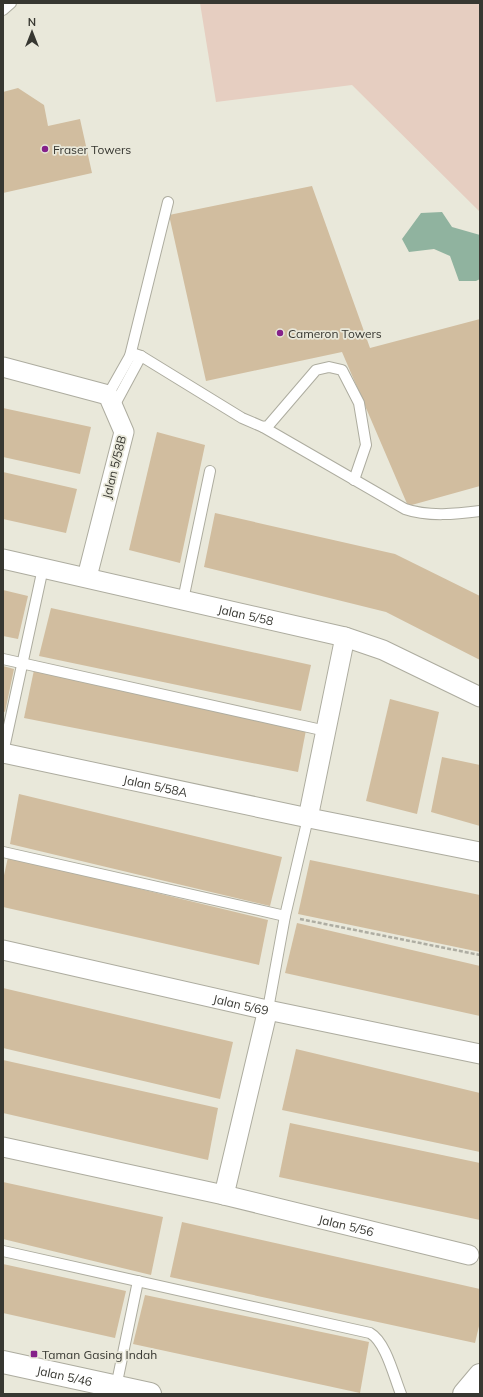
<svg xmlns="http://www.w3.org/2000/svg" width="483" height="1397" viewBox="0 0 483 1397" font-family="Mulish,sans-serif">
	<style>
		.green { fill: #e6cec1 }
		.water { fill: #90b39f }
		.building { fill: #d1bd9f }
		.lines { fill: none; stroke-linecap: round; stroke-linejoin: round }
		.service-casing { stroke: #adac9f; stroke-width: 12 }
		.minor-casing { stroke: #adac9f; stroke-width: 21 }
		.tertiary-casing { stroke: #adac9f; stroke-width: 24 }
		.path { stroke: #aeada2; stroke-width: 2.5; stroke-dasharray: 4 2; stroke-linecap: butt }
		.service { stroke: #fff; stroke-width: 10 }
		.minor { stroke: #fff; stroke-width: 19 }
		.tertiary { stroke: #fff; stroke-width: 22 }
		.poi-dot { fill: #85218a; stroke: #e9e8da; stroke-width: 1.5 }
		.labels { text-anchor: middle; dominant-baseline: central; stroke-width: 3.5; stroke-linejoin: round; paint-order: stroke }
		.poi-label { font-size: 12px; fill: #373731; stroke: #e9e8da; text-anchor: start }
		.street-label { font-size: 12px; fill: #373731; stroke: #e9e8da }
	</style>
	<rect width="100%" height="100%" fill="#e9e8da"/>
	<!-- green -->
	<polygon class="green" points="200,3 480,3 480,212 352,85 216,102"/>
	<!-- water -->
	<polygon class="water" points="442,212 452,227 480,235 480,279 476,281 459,281 450,256 434,249 409,252 402,239 421,213"/>
	<!-- building -->
	<g class="building">
		<polygon points="18,88 44,105 48,126 80,119 92,173 3,193 3,92"/>
		<polygon points="312,186 370,348 480,319 480,486 408,506 342,352 206,381 169,215"/>
		<polygon points="3,408 91,427 80,474 3,457"/>
		<polygon points="157,432 205,445 180,563 129,550"/>
		<polygon points="3,472 77,489 66,533 3,519"/>
		<polygon points="215,513 395,554 480,596 480,660 386,612 204,567"/>
		<polygon points="3,590 28,596 18,639 3,636"/>
		<polygon points="51,608 311,665 301,711 39,656"/>
		<polygon points="3,666 14,669 5,712 3,711"/>
		<polygon points="34,670 306,730 298,772 24,718"/>
		<polygon points="390,699 439,712 417,814 366,801"/>
		<polygon points="442,757 480,765 480,826 431,812"/>
		<polygon points="19,794 282,857 270,906 10,844"/>
		<polygon points="8,857 268,920 259,965 3,907 3,880"/>
		<polygon points="310,860 480,895 480,952 298,914"/>
		<polygon points="297,923 480,966 480,1016 285,973"/>
		<polygon points="3,988 233,1042 220,1099 3,1048"/>
		<polygon points="296,1049 480,1093 480,1152 282,1110"/>
		<polygon points="3,1060 218,1108 208,1160 3,1113"/>
		<polygon points="290,1123 480,1163 480,1220 279,1177"/>
		<polygon points="3,1182 163,1217 151,1275 3,1239"/>
		<polygon points="182,1222 480,1289 480,1322 475,1343 170,1277"/>
		<polygon points="3,1264 126,1291 115,1338 3,1313"/>
		<polygon points="145,1295 369,1342 360,1393 133,1344"/>
	</g>
	<g class="lines">
		<!-- service casing -->
		<g class="service-casing">
			<g id="service">
				<polyline points="3,10 11,3"/>
				<polyline points="130,356 135,354 141,356 242,418 263,427 268,426 316,370 329,367 342,370 359,403 366,445 354,480"/>
				<polyline points="108,395 130,356 168,202"/>
				<polyline points="113,408 141,356"/>
				<path d="M263,427L405,509C428,517 457,514 480,511"/>
				<polyline points="183,600 210,471"/>
				<polyline points="3,659 326,731"/>
				<polyline points="3,753 43,568"/>
				<polyline points="3,852 285,916"/>
				<polyline points="268,1009 285,916 308,818"/>
				<path d="M3,1251L370,1333C386,1342 394,1377 401,1394"/>
				<polyline points="116,1387 138,1281"/>
			</g>
		</g>
		<!-- minor casing -->
		<g class="minor-casing">
			<g id="minor">
				<polyline points="3,367 108,395 124,432 87,577"/>
				<path id="s1" d="M3,559L345,637L383,650L480,697"/>
				<path id="s2" d="M3,753L299,816L480,852"/>
				<polyline points="308,818 345,637"/>
				<path id="s3" d="M3,950L258,1008L480,1054"/>
				<path id="s4" d="M3,1147L224,1195L469,1255"/>
				<polyline points="224,1195 268,1009"/>
			</g>
		</g>
		<!-- tertiary casing -->
		<g class="tertiary-casing">
			<g id="tertiary">
				<path id="s5" d="M3,1362L150,1394"/>
				<polyline points="464,1394 480,1375"/>
			</g>
		</g>
		<!-- path -->
		<polyline class="path" points="300,919 480,955"/>
		<!-- service -->
		<use href="#service" class="service"/>
		<!-- minor -->
		<use href="#minor" class="minor"/>
		<!-- tertiary -->
		<use href="#tertiary" class="tertiary"/>
	</g>
	<!-- markers -->
	<g class="poi-dot">
		<circle cx="45" cy="149" r="4"/>
		<circle cx="280" cy="333" r="4"/>
		<rect x="30" y="1350" width="8" height="8" rx="2"/>
	</g>
	<g class="labels">
		<!-- poi labels -->
		<g class="poi-label">
			<text x="53" y="149">Fraser Towers</text>
			<text x="288" y="333">Cameron Towers</text>
			<text x="42" y="1354">Taman Gasing Indah</text>
		</g>
		<!-- street labels -->
		<g class="street-label">
			<text transform="translate(114 467) rotate(-76)">Jalan 5/58B</text>
			<text stroke="none"><textPath href="#s1" startOffset="249">Jalan 5/58</textPath></text>
			<text stroke="none"><textPath href="#s2" startOffset="156">Jalan 5/58A</textPath></text>
			<text stroke="none"><textPath href="#s3" startOffset="244">Jalan 5/69</textPath></text>
			<text stroke="none"><textPath href="#s4" startOffset="352">Jalan 5/56</textPath></text>
			<text stroke="none"><textPath href="#s5" startOffset="63">Jalan 5/46</textPath></text>
		</g>
	</g>
	<!-- border -->
	<rect width="483" height="1397" fill="none" stroke="#373731" stroke-width="8"/>
	<!-- north arrow -->
	<g transform="translate(32 32)" stroke="#e9e8da" stroke-width="3" paint-order="stroke">
	<path d="M0-3L7 15L0 10L-7 15Z" fill="#373731"/>
	<text y="-6" font-size="11" font-weight="bold" text-anchor="middle" fill="#373731">N</text>
	</g>
</svg>
